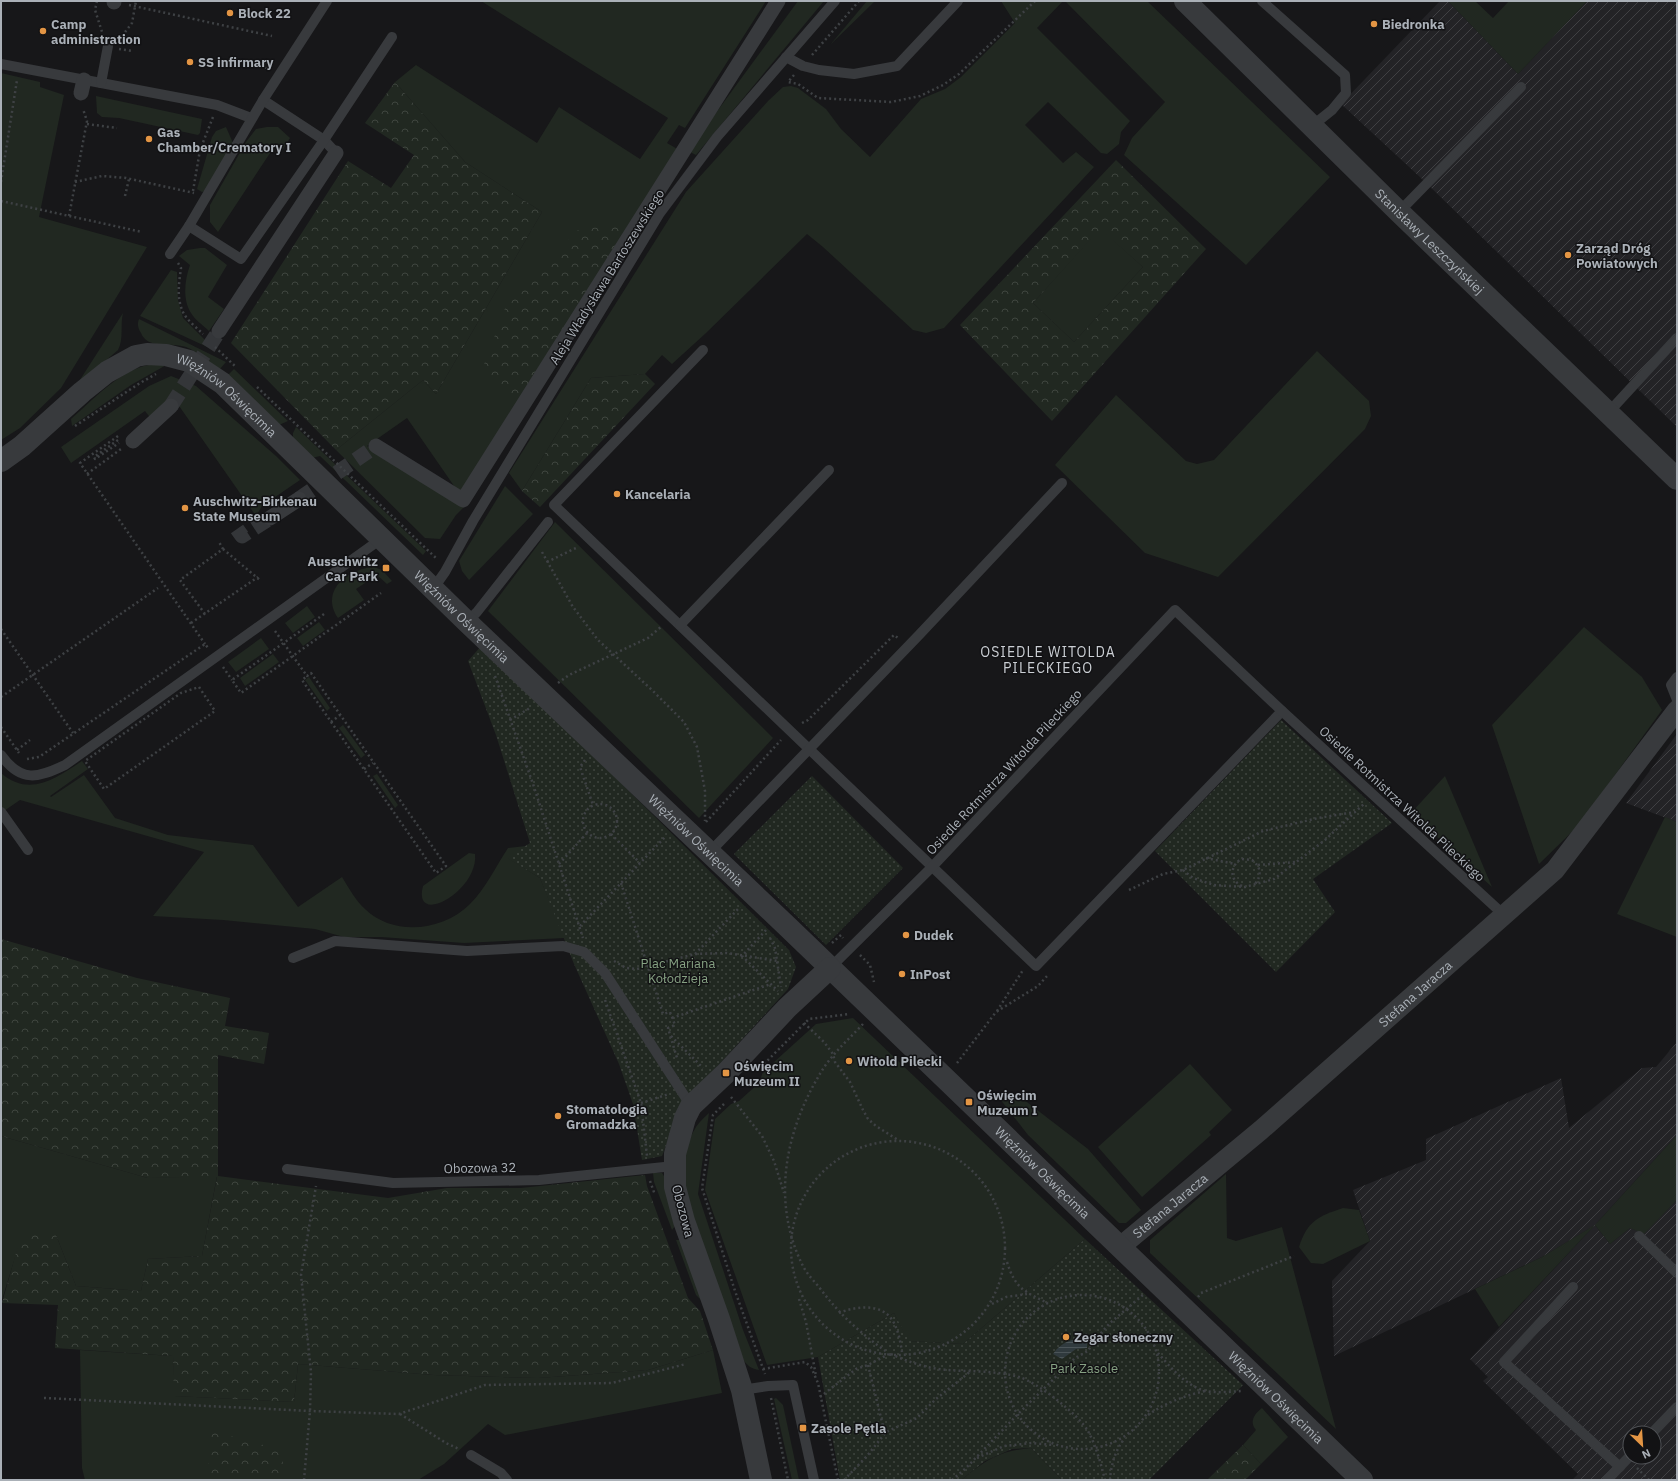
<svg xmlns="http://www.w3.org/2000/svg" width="1678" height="1481" viewBox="0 0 1678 1481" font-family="'IBM Plex Sans',sans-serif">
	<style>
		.industrial { fill: url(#industrial-furrows); fill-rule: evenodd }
		.grass { fill: #212821 }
		.forest { fill: url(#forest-crowns); fill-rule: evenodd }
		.park { fill: url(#park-dots) }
		.water { fill: url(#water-rules) }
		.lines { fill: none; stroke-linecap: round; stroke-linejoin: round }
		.pedestrian-tunnel { stroke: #343639; stroke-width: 15; stroke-dasharray: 15 8; stroke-linecap: butt }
		.path { stroke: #3e4144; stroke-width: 2.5; stroke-dasharray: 2 3; stroke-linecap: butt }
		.service { stroke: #383a3d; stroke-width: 10 }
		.pedestrian { stroke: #383a3d; stroke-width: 15 }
		.minor { stroke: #383a3d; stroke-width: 20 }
		.tertiary { stroke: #383a3d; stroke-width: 22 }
		.poi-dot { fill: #e39544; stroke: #121214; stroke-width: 1.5 }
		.labels { text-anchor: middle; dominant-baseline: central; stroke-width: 3; stroke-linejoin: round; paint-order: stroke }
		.poi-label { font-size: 13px; font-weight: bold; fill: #aab0b7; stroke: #121214; text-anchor: start }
		.street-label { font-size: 13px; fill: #aab0b7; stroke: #121214 }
		.park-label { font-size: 13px; fill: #86a183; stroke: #121214 }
		.neighbourhood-label { font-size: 14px; letter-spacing: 1px; fill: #cbcfd4; stroke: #121214 }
	</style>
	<defs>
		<pattern id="industrial-furrows" width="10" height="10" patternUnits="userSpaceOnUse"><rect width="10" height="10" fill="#232326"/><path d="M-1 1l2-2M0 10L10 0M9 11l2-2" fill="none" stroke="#404043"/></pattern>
		<pattern id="forest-crowns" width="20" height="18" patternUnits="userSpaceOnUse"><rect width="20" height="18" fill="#212821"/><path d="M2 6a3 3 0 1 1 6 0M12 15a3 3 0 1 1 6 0" fill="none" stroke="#3f453f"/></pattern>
		<pattern id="park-dots" width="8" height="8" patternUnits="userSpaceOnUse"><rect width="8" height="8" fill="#212821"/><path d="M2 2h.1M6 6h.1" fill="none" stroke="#3f453f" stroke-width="1.8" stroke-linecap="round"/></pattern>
		<pattern id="water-rules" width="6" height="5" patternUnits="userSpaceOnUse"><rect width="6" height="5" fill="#303a3e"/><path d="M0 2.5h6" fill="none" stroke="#4b5458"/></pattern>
	</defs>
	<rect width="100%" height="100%" fill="#171719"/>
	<!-- industrial -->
	<g class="industrial">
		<polygon points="1440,1 1448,1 1518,74 1587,1 1677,1 1677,427 1421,178 1341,104"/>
		<polygon points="1677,734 1677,822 1626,803"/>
		<path d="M1677,1042V1135L1595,1225L1610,1244L1630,1228L1644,1233L1677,1200V1480H1572L1578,1474L1483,1381L1488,1377L1470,1359L1594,1226L1542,1257L1334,1356L1332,1281L1370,1241L1353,1190L1426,1160V1139L1561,1078L1569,1128L1642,1068L1656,1067ZM1630,1433H1654V1457H1630Z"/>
	</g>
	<!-- grass -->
	<g class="grass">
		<polygon points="481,1 766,1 685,128 679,125 667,143 679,150 515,406 461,496 407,418 367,446 465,506 456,515 440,539 425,538 336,450 423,380 436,394 542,212 465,162 395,82 416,65 537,143 559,107 640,159 668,118"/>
		<polygon points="798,1 824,1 696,155 688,151"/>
		<polygon points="867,1 875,1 830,45"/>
		<polygon points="1001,1 1063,1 1037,28 1130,121 1121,132 1119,144 1107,154 1101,153 1048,102 1025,125 1063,163 1076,152 1094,167 944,328 926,333 913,330 823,247 807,234 706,333 672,364 662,355 645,374 591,378 522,491 509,473 686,192 768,101 783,87 791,86 798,88 826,109 841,129 870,157 921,99 945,89 961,77 1015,23"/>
		<polygon points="1065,1 1147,1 1330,177 1246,265 1124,155 1132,138 1165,102"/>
		<polygon points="1448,1 1475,1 1493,18 1509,1 1587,1 1518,74"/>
		<polygon points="1,73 40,82 40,87 64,95 39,217 147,247 61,388 20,428 1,440"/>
		<polygon points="96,96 202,119 200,133 198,135 119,118 102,117 97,113"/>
		<polygon points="226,127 233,143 206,191 202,192 197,189 212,137 216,131"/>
		<polygon points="267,127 278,127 290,138 282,151 274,147 218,232 210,222 210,205 246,142 256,129"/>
		<polygon points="1100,228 1143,267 1074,342 1033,303"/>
		<path d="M200,248H205L227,265L208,297L224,309L209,331C203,325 195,320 191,313C182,299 185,279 190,265L179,256L187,250Z"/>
		<polygon points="171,270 177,272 178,300 183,318 216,351 140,316"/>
		<path d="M123,313C120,325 124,339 118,350L76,386Z"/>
		<path d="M139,319L226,362L219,370C209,362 198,352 186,347C171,342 148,350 141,333C138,328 137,324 139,319Z"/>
		<polygon points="1317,351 1369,401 1371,416 1365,429 1218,577 1145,553 1055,465 1116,395 1186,461 1197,464 1214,460"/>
		<path d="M168,364L131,385L72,426L71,419C92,401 121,369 149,365C155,364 162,365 168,364Z"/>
		<polygon points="234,369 288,421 279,425 227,376"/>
		<polygon points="171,376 196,386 276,456 300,480 262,506 256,516 177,403 152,420 145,411 71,463 61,447 149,386"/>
		<polygon points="296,427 426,551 423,555 320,456 312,458 293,438 293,433"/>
		<polygon points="505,486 533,514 469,580 462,571 459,561"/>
		<polygon points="555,522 773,738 699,818 488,611"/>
		<path d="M374,567L382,570L392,581L387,584L377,575L356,589L364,600L338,618C320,591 347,569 374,567Z"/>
		<polygon points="307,606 315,617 293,633 285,623"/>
		<polygon points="319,622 325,630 303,646 297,638"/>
		<polygon points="1584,627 1642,677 1662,710 1578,826 1539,864 1492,725"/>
		<polygon points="261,638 269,649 236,672 228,662"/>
		<polygon points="273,654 279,662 245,686 240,678"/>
		<polygon points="309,677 330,708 327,711 305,680"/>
		<polygon points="343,725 365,755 361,758 339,728"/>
		<path d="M82,761L88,769L50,796L51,797L84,775L115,818L168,835L253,845L298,907L342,877C349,888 355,900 365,909C394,937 443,931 470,904C486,888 496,866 508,848L526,846L530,844L508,858L540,878L565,938L464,943L381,937H344L315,929L223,920L153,916L204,852L20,800L4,811L1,806V773C30,798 56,778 82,761Z"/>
		<polygon points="377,774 398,805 395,808 373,776"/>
		<polygon points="1445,776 1492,887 1411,813"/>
		<polygon points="1665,817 1677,822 1677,937 1617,914"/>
		<path d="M469,853L475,854C479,891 412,928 423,886Z"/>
		<polygon points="853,1018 1085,1239 963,1344 908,1341 894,1313 818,1357 767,1365 705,1190 715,1119 731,1104 739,1101 759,1083 763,1072 816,1024"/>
		<polygon points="1190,1064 1232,1110 1209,1132 1211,1135 1142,1197 1098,1147"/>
		<polygon points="1019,1096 1088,1149 1141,1210 1126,1223 1119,1223 1028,1135 1000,1099"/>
		<path d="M709,1113L698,1194L743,1330L759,1370C752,1369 746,1365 743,1359L690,1208C683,1182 681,1151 696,1127C699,1122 704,1118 709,1113Z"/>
		<polygon points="1677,1135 1677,1200 1644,1234 1630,1228 1610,1244 1595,1225 1499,1327 1475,1289 1542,1257 1595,1225"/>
		<polygon points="1,1136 148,1178 217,1176 202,1256 148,1259 141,1291 76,1286 56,1235 22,1235 1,1303"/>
		<polygon points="653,1173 662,1173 664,1176 675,1226 672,1230 654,1182"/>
		<polygon points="1226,1174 1227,1238 1236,1241 1282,1227 1336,1429 1150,1253 1150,1240"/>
		<path d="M1343,1208L1359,1210L1370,1241L1323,1264L1311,1263L1299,1247C1307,1221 1319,1216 1343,1208Z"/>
		<polygon points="676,1240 681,1240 704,1303 696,1295"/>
		<polygon points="80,1350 173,1356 175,1396 294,1402 298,1364 434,1375 538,1378 648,1370 713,1350 722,1393 505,1435 488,1424 444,1464 418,1480 85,1480 82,1468"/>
		<polygon points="776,1398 783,1405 799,1480 792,1480 774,1399"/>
		<path d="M1262,1408L1288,1437L1261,1464L1243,1445L1256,1430C1249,1422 1254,1414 1262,1408Z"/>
		<path d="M1031,1448L1062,1480H961C986,1460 998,1451 1031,1448Z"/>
	</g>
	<!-- forest -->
	<g class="forest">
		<polygon points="395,82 465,162 542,212 436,394 423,380 336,450 231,343 348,161 391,188 414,155 365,123"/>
		<path d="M1116,160L1206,249L1052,421L960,325ZM1100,229L1143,267L1074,342L1033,303Z"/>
		<polygon points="629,226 515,406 483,367 507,303 580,228"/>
		<polygon points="645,374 655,384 540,507 522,491 591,378"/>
		<polygon points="1,939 137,978 230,998 225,1026 269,1033 264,1064 218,1055 218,1176 388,1198 447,1188 521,1188 645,1175 647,1186 688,1298 700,1311 713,1350 648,1370 538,1378 434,1375 298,1364 294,1402 174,1396 173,1356 55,1348 58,1305 2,1303 21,1235 56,1235 76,1286 141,1291 148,1259 202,1256 217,1177 148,1178 1,1136"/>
		<polygon points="212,1431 281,1450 285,1478 207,1476"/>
		<polygon points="1243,1445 1261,1464 1245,1480 1207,1480"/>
	</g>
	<!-- park -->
	<g class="park">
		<polygon points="482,645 789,950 796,967 788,989 681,1106 662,1156 642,1160 633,1104 619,1064 574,964 540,878 507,858 530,843 496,735 468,661"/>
		<polygon points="1281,720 1392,823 1313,879 1335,912 1276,972 1155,851"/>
		<polygon points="812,776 903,868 826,945 734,854"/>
		<polygon points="1085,1239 1243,1385 1149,1480 1062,1480 1031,1448 1012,1449 985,1461 961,1480 840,1480 818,1357 894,1313 909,1341 963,1344"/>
	</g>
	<!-- water -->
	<path class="water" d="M1087,1338V1348L1076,1349L1062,1359L1053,1354C1061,1342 1073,1338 1087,1338Z"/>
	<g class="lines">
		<!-- pedestrian-tunnel -->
		<g class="pedestrian-tunnel">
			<polyline points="171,406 219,331"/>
			<polyline points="299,499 376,446"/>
			<polyline points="237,529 242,536 270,518"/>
		</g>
		<!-- path -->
		<g class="path">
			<polyline points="97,1 95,10 103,35"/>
			<polyline points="129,5 272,36"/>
			<polyline points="119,40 132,23 136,1"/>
			<polyline points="82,42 95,44"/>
			<polyline points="119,49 133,51"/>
			<polyline points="812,55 859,1"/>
			<polyline points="266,69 267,60"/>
			<polyline points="794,75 788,82 798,84 818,98 891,102 920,96 943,85 959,74 1035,1"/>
			<polyline points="87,124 117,128"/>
			<polyline points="182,146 200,150"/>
			<polyline points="1,182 17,80"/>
			<polyline points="75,182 102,176 126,178 194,193"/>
			<polyline points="193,191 200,150 213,117"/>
			<polyline points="125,196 129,179"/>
			<polyline points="1,201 142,232"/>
			<polyline points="69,216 87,121 83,109"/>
			<path d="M178,263L181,268C179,283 176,299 184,314C188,321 197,328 203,334"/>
			<polyline points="215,347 236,367"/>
			<polyline points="257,387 437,559"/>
			<polyline points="75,426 140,383 156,374"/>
			<polyline points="118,436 80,463 205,644"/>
			<polyline points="118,440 94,457 95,459 119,443"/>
			<polyline points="87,474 121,449"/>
			<polyline points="223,549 261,581"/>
			<polyline points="542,552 573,607 598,640 653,691 684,722 697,747 705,791 705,821"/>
			<polyline points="547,562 578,547"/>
			<polyline points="205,614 180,580 223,549 219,542"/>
			<polyline points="324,614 232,680 241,693 381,593"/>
			<polyline points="191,623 258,577"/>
			<polyline points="1,629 73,733"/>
			<polyline points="275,631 307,676 311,673 446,866 436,873 302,680 307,676"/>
			<polyline points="223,667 232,680"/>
			<polyline points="495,676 533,784 583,938"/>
			<polyline points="558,683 569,675 648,638 662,626"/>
			<polygon points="199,687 215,711 104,789 85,761 181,693"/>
			<polyline points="1,697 158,588"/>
			<polyline points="510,720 530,708"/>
			<polyline points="331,722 340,715"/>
			<polyline points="802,723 808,720 894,635 898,638"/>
			<polyline points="1,727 19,753"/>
			<polyline points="17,750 30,740"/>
			<polyline points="27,759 39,757 205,644 208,648"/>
			<polyline points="585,760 580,767 593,805"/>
			<polyline points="364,769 373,763"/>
			<circle cx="600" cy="821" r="17"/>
			<polyline points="706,822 781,740"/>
			<polyline points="611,834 640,863"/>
			<polyline points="1206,858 1235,864"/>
			<polyline points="559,864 587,833"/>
			<polyline points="1258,865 1296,862"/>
			<polyline points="1183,870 1193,878 1214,885 1245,887 1274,879 1325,840 1354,813"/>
			<polyline points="621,883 663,1014 670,1012 675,1025 668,1028 677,1058"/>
			<path d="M1242,886C1229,880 1230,866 1241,859L1252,860C1261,867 1262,875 1255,884"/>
			<polyline points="1129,890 1163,874 1183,870 1263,831 1318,818 1355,812 1364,804"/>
			<polyline points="580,926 666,836"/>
			<polyline points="766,930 742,956 778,991"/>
			<polyline points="770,938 775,948 781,987"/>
			<polyline points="832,943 841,935 843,938"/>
			<polyline points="695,954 740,907"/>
			<polyline points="860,955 870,965 874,982"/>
			<polyline points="614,961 626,968 637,969 695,954 727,953 778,961"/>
			<polyline points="605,1000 641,1103 647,1156"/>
			<polyline points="997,1011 1023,970"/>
			<polyline points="672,1018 771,984"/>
			<polyline points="804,1023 824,1042 833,1054 835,1062 850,1082 863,1110 868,1119 876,1126 898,1140"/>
			<path d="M863,1024C849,1039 834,1052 823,1069C785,1129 770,1203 804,1268C808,1275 814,1281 819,1287C839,1314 860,1333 887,1352"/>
			<polyline points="671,1036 703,1068"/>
			<polyline points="957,1063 996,1012 1038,986 1047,976"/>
			<polyline points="764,1064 809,1019 850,1014"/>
			<polyline points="731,1097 762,1136 774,1161 784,1193"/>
			<polyline points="641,1103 669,1094"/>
			<polyline points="724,1104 713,1115 702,1188 735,1291 765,1374"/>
			<circle cx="898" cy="1248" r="107"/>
			<polyline points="650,1181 655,1195"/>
			<path d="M1007,1262C1015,1288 1024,1292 1048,1303"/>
			<circle cx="1082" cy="1372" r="77"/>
			<polyline points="1198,1297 1201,1293 1294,1256"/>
			<polyline points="799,1299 806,1322 816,1376"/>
			<polyline points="992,1304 1006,1297 1027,1294"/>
			<path d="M839,1313C853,1307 878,1303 890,1317C898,1327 900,1340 902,1352"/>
			<path d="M1158,1353C1170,1367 1187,1387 1206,1391C1217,1393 1230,1392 1241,1391"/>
			<path d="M891,1354C904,1360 918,1365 932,1368C961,1373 991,1369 1019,1377C1037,1382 1079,1415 1088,1431C1096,1446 1101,1464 1105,1480"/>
			<polyline points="868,1365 885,1434"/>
			<polyline points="763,1369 805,1362 811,1367 818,1383 838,1480"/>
			<polyline points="820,1397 856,1369 868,1365 889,1354"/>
			<polyline points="44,1398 310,1411 399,1414 485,1385 612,1383 686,1364"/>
			<polyline points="771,1398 788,1480"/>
			<polyline points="400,1414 446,1443 459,1449"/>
			<path d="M1148,1415C1165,1403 1184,1396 1205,1391"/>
			<polyline points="977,1458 1004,1446 1032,1443 1053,1445"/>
			<polyline points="1637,1468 1649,1480"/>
			<polyline points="304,1480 310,1411 311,1372 301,1275 316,1186"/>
			<polyline points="844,1480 867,1456 886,1432 917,1418 936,1399 971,1371"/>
			<polyline points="952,1480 965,1469 1017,1415 1075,1358 1088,1351 1093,1342 1110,1323 1143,1295"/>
			<path d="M1110,1480C1111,1465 1115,1450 1125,1438"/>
		</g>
		<!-- service -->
		<g class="service">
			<polyline points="1262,1 1345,75 1346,93 1332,110 1312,126"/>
			<polyline points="786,57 803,66 819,70 854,74 897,66 958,1"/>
			<polyline points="1,64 217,105 251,118"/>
			<polyline points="101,83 108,46"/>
			<polyline points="263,100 324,140 336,153"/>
			<polyline points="1399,212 1521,87"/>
			<polyline points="189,226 241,259 324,140 392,37"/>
			<polyline points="170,254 189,226 263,100 327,1"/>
			<polyline points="703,350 554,505 1036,966 1282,711"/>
			<polyline points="1608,413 1677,338"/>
			<polyline points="433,589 445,572 473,521 660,213 717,137 835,1"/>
			<polyline points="467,622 477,612 548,522"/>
			<polyline points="680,625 829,470"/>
			<polyline points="1677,677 1671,685 1677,700"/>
			<path d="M1,755C21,783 38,778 65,765L381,539"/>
			<polyline points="1,812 28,850"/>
			<polyline points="709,853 919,635 1062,483"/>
			<polyline points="293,958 335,941 467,951 563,946 584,952 605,973 691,1106"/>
			<polyline points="830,968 932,867 1175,610 1282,711 1504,915"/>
			<polyline points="287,1169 393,1183 539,1180 674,1166"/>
			<polyline points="1639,1236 1677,1273"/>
			<polyline points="1573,1287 1504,1362 1620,1467"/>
			<polyline points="742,1390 768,1386 793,1385 814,1480"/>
			<polyline points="1652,1433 1677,1407"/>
			<polyline points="471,1455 501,1473 507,1480"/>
			<polyline points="1607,1480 1630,1456"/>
		</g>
		<!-- pedestrian -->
		<g class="pedestrian">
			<polyline points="114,2 114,1"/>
			<polyline points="81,93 84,80"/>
			<polyline points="219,331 336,153"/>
			<polyline points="133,441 171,406"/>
			<polyline points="376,446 463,500 778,1"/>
			<polyline points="270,518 299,499"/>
		</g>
		<!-- minor -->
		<path class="minor" id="s1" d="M1120,1247L1261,1130L1555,870L1677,710"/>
		<!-- tertiary -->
		<g class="tertiary">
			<path id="s2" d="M1185,1L1399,212L1677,479"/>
			<path id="s3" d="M1,461L22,446L82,392L107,372L136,356L147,354L166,355L189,361L222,383L467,622L790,929L1362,1480"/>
			<polyline points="761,1480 742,1390 719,1319 684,1221 675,1187 675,1154 685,1118 691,1106 726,1073 787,1008 830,968"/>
		</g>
	</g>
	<!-- markers -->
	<g class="poi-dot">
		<circle cx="230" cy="13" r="4"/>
		<circle cx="1374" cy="24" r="4"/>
		<circle cx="43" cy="31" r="4"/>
		<circle cx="190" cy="62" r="4"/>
		<circle cx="149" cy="139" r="4"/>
		<circle cx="1568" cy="255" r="4"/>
		<circle cx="617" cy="494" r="4"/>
		<circle cx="185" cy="508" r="4"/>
		<rect x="382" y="564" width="8" height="8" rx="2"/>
		<circle cx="906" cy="935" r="4"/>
		<circle cx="902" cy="974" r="4"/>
		<circle cx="849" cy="1061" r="4"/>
		<rect x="722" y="1069" width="8" height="8" rx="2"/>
		<rect x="965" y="1098" width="8" height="8" rx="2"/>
		<circle cx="558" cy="1116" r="4"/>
		<circle cx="1066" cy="1337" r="4"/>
		<rect x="799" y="1424" width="8" height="8" rx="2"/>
	</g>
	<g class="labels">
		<!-- poi labels -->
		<g class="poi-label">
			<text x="238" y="13">Block 22</text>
			<text x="51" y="24">Camp<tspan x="51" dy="15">administration</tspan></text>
			<text x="1382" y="24">Biedronka</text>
			<text x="198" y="62">SS infirmary</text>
			<text x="157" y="132">Gas<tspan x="157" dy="15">Chamber/Crematory I</tspan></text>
			<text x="1576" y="248">Zarząd Dróg<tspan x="1576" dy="15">Powiatowych</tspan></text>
			<text x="625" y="494">Kancelaria</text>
			<text x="193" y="501">Auschwitz-Birkenau<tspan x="193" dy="15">State Museum</tspan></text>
			<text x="378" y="561" text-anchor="end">Ausschwitz<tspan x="378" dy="15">Car Park</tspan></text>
			<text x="914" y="935">Dudek</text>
			<text x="910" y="974">InPost</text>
			<text x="857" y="1061">Witold Pilecki</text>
			<text x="734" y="1066">Oświęcim<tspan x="734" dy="15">Muzeum II</tspan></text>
			<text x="977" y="1095">Oświęcim<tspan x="977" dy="15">Muzeum I</tspan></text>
			<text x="566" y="1109">Stomatologia<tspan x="566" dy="15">Gromadzka</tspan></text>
			<text x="1074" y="1337">Zegar słoneczny</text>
			<text x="811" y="1428">Zasole Pętla</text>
		</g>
		<!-- street labels -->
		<g class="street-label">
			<text stroke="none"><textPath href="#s2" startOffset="343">Stanisławy Leszczyńskiej</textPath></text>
			<text transform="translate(607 277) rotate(-58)">Aleja Władysława Bartoszewskiego</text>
			<text stroke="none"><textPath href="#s3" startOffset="276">Więźniów Oświęcimia</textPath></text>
			<text stroke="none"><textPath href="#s3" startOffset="600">Więźniów Oświęcimia</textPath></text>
			<text transform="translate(1004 772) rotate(-47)">Osiedle Rotmistrza Witolda Pileckiego</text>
			<text transform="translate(1402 804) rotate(43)">Osiedle Rotmistrza Witolda Pileckiego</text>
			<text stroke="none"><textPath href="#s3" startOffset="924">Więźniów Oświęcimia</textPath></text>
			<text stroke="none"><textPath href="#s1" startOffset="389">Stefana Jaracza</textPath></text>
			<text transform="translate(480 1168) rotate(-1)">Obozowa 32</text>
			<text stroke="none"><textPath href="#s3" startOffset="1404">Więźniów Oświęcimia</textPath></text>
			<text stroke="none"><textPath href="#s1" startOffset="65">Stefana Jaracza</textPath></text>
			<text transform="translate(683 1211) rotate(75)">Obozowa</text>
			<text stroke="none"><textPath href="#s3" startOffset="1728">Więźniów Oświęcimia</textPath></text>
		</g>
		<!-- park labels -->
		<g class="park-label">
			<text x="678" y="963">Plac Mariana<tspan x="678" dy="15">Kołodzieja</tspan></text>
			<text x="1084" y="1368">Park Zasole</text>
		</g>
		<!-- neighbourhood labels -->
		<g class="neighbourhood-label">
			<text x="1048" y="652">OSIEDLE WITOLDA<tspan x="1048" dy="16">PILECKIEGO</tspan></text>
		</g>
	</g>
	<!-- border -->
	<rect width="1678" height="1481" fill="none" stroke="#aab0b7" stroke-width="4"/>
	<!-- north arrow -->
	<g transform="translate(1642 1445) rotate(155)"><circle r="19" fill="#121214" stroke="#4f5155"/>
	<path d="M0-3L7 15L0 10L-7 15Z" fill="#e39544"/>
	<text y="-6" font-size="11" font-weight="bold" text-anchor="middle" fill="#aab0b7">N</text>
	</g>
</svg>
